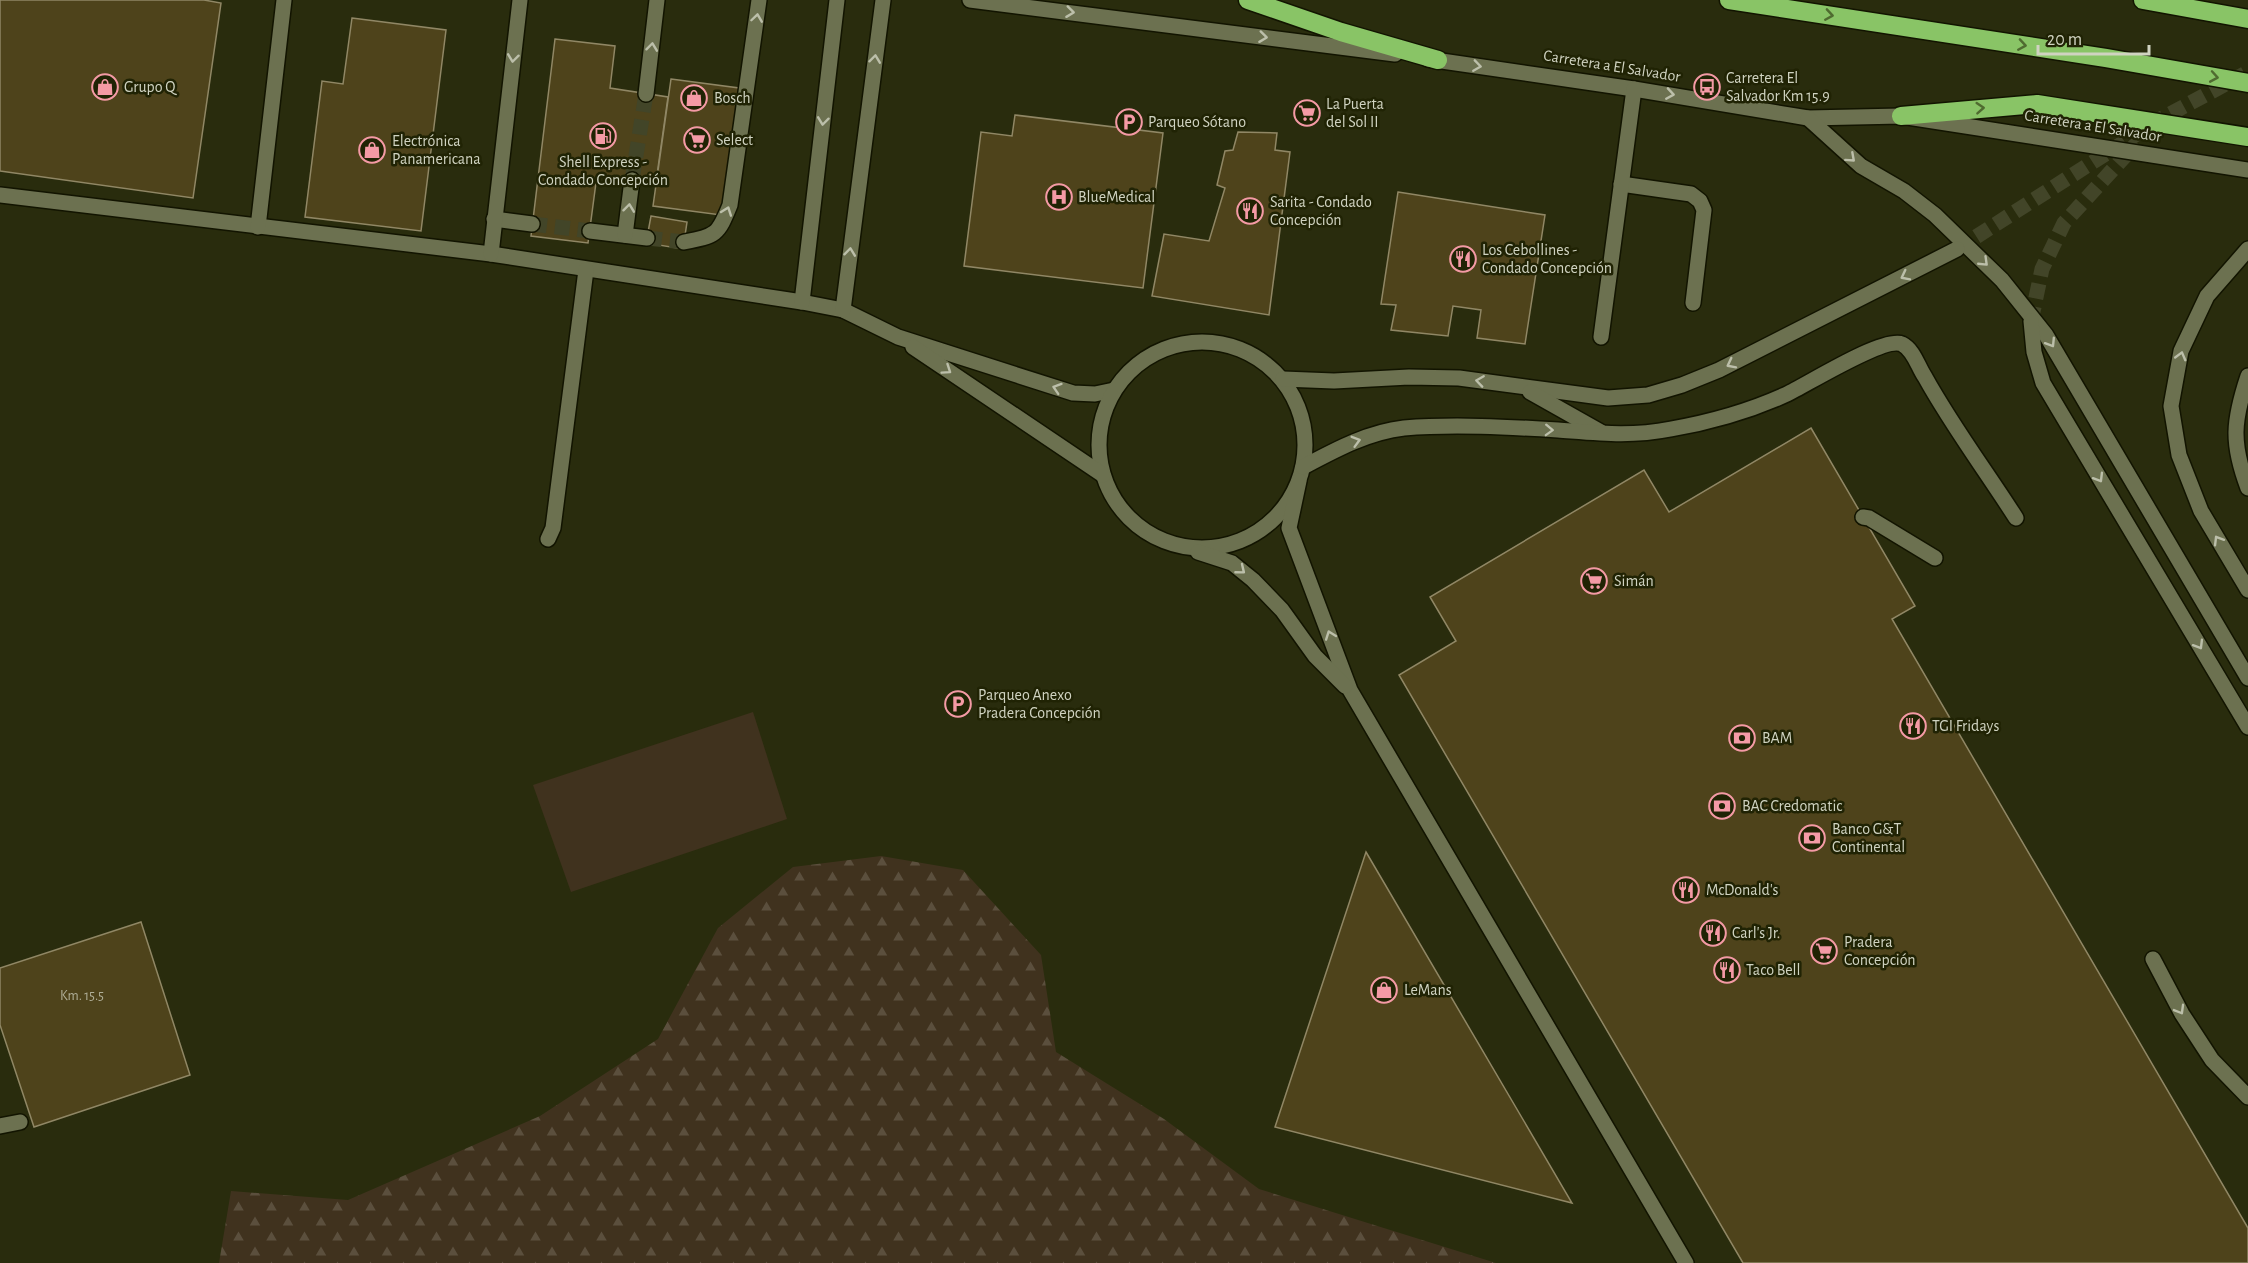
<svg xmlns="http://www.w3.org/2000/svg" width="2248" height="1263" viewBox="0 0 2248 1263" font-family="'Alegreya Sans',sans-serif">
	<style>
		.forest { fill: url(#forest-firs) }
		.garden { fill: #40321e }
		.building { fill: #4e431b; stroke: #908765; stroke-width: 1.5 }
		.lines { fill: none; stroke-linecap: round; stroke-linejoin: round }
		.minor-tunnel { stroke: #424528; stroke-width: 15; stroke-dasharray: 15 8; stroke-linecap: butt }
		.minor-casing { stroke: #121400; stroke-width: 18 }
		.highway-casing { stroke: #121400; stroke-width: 21 }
		.minor { stroke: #6c7150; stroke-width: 15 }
		.highway { stroke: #89c466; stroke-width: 18 }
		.oneway { stroke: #bcbfaa }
		.oneway2 { stroke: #4f6b30 }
		.labels { text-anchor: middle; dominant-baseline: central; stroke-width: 5; stroke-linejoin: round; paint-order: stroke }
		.number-label { font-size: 14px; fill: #b0af98 }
		.street-label { font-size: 16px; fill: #d0d3c1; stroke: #202304 }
		.poi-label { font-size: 16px; fill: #d0d3c1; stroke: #202304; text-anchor: start }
	</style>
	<defs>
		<pattern id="forest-firs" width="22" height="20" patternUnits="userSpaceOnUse" patternTransform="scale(1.5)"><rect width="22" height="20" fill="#40321e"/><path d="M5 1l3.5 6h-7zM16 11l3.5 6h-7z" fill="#5b4f3d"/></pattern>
	</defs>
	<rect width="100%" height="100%" fill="#292c0d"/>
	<!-- forest -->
	<polygon class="forest" points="881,856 963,870 1041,955 1056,1052 1164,1119 1259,1189 1496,1263 219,1263 231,1191 348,1200 540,1116 658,1039 718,928 793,867"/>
	<!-- garden -->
	<polygon class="garden" points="753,712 787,819 571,892 533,785"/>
	<!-- building -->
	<g class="building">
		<polygon points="0,0 204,0 221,3 193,198 0,171"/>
		<polygon points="352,18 446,30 421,231 305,217 322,81 343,84"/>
		<polygon points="555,39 615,46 610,88 668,97 656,182 597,175 588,243 531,236"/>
		<polygon points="671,79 739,88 721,215 653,206"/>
		<polygon points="1015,115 1163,133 1143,288 964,266 981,132 1012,136"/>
		<polygon points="1238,132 1277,133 1275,150 1290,152 1269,315 1152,296 1164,234 1209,241 1225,188 1217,185 1225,151 1233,150"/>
		<polygon points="1398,192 1545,215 1525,344 1477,338 1481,310 1453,306 1448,336 1391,330 1396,305 1381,304"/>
		<polygon points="651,216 687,222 683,249 646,243"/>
		<polygon points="1811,428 1915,606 1892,619 2248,1228 2248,1263 1743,1263 1399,675 1456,641 1430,597 1644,470 1669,512"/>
		<polygon points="1366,852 1572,1203 1275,1127"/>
		<polygon points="141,922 190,1075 34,1127 0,1025 0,968"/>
	</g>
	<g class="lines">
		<!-- minor-tunnel -->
		<g class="minor-tunnel">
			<polyline points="632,180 646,94"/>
			<polyline points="532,224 590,231"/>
			<polyline points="647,238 684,242"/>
			<polyline points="1957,249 2157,121 2248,72"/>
			<polyline points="2031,321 2042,269 2064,223 2137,143"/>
		</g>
		<!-- minor casing -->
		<g class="minor-casing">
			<g id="minor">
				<polyline points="970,0 1395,54"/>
				<polyline points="1428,59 1634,89 1808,118 1901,116 2248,170"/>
				<polyline points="646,94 657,0"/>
				<polyline points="1808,118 1861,166 1904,191 1935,215 2002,280 2046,335 2248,678"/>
				<polyline points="1621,184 1691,194 1700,201 1704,210 1693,303"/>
				<polyline points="0,195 491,254 802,302 843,310 898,337 1073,393 1095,394 1114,390"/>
				<polyline points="494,219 532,224"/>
				<polyline points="258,227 284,0"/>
				<polyline points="590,231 647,238"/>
				<polyline points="625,235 632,180"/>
				<path d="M684,242C716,236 718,235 730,205L759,0"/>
				<polyline points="2248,249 2207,296 2181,351 2171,406 2179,455 2201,511 2248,590"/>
				<polyline points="491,254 520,0"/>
				<polyline points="802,302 837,0"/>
				<polyline points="843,310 883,0"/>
				<polyline points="2031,321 2034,352 2043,383 2248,727"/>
				<polyline points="1601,337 1634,89"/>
				<circle cx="1202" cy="445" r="103"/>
				<polyline points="913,347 1103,475"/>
				<path d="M2248,376C2233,421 2231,443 2248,488"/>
				<polyline points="1283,379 1334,381 1409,377 1459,378 1608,398 1648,395 1682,385 1719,370 1957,249"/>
				<polyline points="1530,392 1601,432"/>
				<path d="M1303,467C1335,450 1368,432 1404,428C1454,424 1508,427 1558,430C1598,433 1630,437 1671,429C1711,422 1750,411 1787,394C1808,384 1884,336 1902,344C1914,350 1918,367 1925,377C1952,426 1986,471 2016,518"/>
				<polyline points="1299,481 1289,528 1350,690 1686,1263"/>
				<polyline points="1863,517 1869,518 1935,558"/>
				<polyline points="548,539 553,528 586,270"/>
				<polyline points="1198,552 1232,563 1253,580 1282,610 1315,656 1345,686"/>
				<polyline points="2153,959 2182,1014 2212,1060 2248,1097"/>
				<polyline points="0,1126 20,1122"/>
			</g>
		</g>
		<!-- highway casing -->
		<g class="highway-casing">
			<g id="highway">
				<polyline points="1248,0 1341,32 1438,60"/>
				<polyline points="1729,0 2106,58 2248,83"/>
				<polyline points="2143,0 2248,19"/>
				<polyline points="1901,116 2037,104 2248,137"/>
			</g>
		</g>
		<!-- minor -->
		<use href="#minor" class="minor"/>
		<!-- highway -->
		<use href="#highway" class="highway"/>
	</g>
	<!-- one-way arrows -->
	<defs><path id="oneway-chevron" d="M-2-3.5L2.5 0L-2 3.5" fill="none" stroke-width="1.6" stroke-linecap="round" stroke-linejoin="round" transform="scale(1.5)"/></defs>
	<g class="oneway">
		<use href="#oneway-chevron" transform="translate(1070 12) rotate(7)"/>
		<use href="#oneway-chevron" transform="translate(757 18) rotate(-82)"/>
		<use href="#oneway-chevron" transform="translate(1263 37) rotate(7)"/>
		<use href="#oneway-chevron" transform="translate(652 47) rotate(-83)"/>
		<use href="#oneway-chevron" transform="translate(513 58) rotate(97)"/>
		<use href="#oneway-chevron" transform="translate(875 59) rotate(-83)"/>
		<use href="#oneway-chevron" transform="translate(1477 66) rotate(8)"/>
		<use href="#oneway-chevron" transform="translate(1670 94) rotate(9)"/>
		<use href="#oneway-chevron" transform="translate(823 121) rotate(97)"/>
		<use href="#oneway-chevron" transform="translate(1851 158) rotate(42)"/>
		<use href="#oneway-chevron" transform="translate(629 208) rotate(-83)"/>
		<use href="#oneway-chevron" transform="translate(727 211) rotate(-70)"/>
		<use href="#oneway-chevron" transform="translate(850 252) rotate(-83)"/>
		<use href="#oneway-chevron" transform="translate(1984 262) rotate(44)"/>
		<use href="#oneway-chevron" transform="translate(1905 276) rotate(153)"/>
		<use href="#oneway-chevron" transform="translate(2051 343) rotate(58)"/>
		<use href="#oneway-chevron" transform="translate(2181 356) rotate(-75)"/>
		<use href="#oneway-chevron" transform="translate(1731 364) rotate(153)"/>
		<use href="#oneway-chevron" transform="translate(947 370) rotate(34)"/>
		<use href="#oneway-chevron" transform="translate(1480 381) rotate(-172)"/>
		<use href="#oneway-chevron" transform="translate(1057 388) rotate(-162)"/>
		<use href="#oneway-chevron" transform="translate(1549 430) rotate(2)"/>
		<use href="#oneway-chevron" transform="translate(1356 441) rotate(-16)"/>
		<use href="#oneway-chevron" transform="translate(2099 478) rotate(59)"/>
		<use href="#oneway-chevron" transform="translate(2218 540) rotate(-121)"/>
		<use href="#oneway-chevron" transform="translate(1241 570) rotate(39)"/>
		<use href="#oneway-chevron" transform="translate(1330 635) rotate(-110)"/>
		<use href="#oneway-chevron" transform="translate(2199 645) rotate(59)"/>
		<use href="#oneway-chevron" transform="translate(2180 1010) rotate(60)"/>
	</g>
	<g class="oneway2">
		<use href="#oneway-chevron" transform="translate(1829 15) rotate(9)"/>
		<use href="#oneway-chevron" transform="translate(2022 45) rotate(9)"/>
		<use href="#oneway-chevron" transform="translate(2214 77) rotate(10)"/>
		<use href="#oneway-chevron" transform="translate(1980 108) rotate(-4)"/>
	</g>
	<!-- icons -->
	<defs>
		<g id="shop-ring" transform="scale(1.35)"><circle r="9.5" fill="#202304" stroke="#f49aa5" stroke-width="1.5"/><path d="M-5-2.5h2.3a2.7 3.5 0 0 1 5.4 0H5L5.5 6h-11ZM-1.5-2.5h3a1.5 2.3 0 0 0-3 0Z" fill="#f49aa5"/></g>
		<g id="bus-ring" transform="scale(1.35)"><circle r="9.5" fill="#202304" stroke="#f49aa5" stroke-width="1.5"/><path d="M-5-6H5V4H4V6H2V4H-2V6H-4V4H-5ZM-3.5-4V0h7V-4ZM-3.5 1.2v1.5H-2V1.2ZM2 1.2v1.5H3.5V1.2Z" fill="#f49aa5"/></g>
		<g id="supermarket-ring" transform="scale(1.35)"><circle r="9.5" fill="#202304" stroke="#f49aa5" stroke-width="1.5"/><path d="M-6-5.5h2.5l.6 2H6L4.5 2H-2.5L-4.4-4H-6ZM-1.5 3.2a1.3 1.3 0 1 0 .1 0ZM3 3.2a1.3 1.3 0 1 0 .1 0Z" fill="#f49aa5"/></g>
		<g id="parking-ring" transform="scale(1.35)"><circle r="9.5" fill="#202304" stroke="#f49aa5" stroke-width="1.5"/><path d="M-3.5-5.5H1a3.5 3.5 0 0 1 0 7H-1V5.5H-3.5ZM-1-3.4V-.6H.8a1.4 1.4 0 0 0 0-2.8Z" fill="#f49aa5"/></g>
		<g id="fuel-ring" transform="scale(1.35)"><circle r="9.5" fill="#202304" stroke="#f49aa5" stroke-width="1.5"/><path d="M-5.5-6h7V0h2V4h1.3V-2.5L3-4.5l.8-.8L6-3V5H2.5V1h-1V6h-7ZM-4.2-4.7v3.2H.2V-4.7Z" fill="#f49aa5"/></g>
		<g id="hospital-ring" transform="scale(1.35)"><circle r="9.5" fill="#202304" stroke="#f49aa5" stroke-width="1.5"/><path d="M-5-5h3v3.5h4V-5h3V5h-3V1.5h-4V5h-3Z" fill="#f49aa5"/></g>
		<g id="restaurant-ring" transform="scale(1.35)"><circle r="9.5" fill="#202304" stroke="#f49aa5" stroke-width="1.5"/><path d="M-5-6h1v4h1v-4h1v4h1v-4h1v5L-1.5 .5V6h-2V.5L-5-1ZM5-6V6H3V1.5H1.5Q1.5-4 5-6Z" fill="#f49aa5"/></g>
		<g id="bank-ring" transform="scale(1.35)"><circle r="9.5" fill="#202304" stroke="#f49aa5" stroke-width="1.5"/><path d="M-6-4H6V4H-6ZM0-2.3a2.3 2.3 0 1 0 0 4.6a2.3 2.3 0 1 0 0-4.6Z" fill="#f49aa5"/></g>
	</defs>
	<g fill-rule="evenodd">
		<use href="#shop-ring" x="105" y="87"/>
		<use href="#bus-ring" x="1707" y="87"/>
		<use href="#shop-ring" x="694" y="98"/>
		<use href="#supermarket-ring" x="1307" y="113"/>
		<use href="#parking-ring" x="1129" y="122"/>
		<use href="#fuel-ring" x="603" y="136"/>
		<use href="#supermarket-ring" x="697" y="140"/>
		<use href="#shop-ring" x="372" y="150"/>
		<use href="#hospital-ring" x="1059" y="197"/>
		<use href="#restaurant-ring" x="1250" y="211"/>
		<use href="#restaurant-ring" x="1463" y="259"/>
		<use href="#supermarket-ring" x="1594" y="581"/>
		<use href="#parking-ring" x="958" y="704"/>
		<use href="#restaurant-ring" x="1913" y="726"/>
		<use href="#bank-ring" x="1742" y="738"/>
		<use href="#bank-ring" x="1722" y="806"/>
		<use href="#bank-ring" x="1812" y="838"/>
		<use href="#restaurant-ring" x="1686" y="890"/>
		<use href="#restaurant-ring" x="1713" y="933"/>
		<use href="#supermarket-ring" x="1824" y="951"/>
		<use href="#restaurant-ring" x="1727" y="970"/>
		<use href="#shop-ring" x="1384" y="990"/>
	</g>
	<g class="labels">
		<!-- number labels -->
		<g class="number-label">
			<text x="82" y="996">Km. 15.5</text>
		</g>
		<!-- street labels -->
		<g class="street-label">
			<text transform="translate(1612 66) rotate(9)">Carretera a El Salvador</text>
			<text transform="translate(2093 126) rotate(9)">Carretera a El Salvador</text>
		</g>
		<!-- poi labels -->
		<g class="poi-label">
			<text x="1726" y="78">Carretera El<tspan x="1726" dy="18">Salvador Km 15.9</tspan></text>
			<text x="124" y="87">Grupo Q</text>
			<text x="714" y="98">Bosch</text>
			<text x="1326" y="104">La Puerta<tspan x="1326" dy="18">del Sol II</tspan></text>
			<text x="1148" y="122">Parqueo Sótano</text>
			<text x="716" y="140">Select</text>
			<text x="392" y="141">Electrónica<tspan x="392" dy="18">Panamericana</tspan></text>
			<text x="603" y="162" text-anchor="middle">Shell Express -<tspan x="603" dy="18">Condado Concepción</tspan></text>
			<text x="1078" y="197">BlueMedical</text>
			<text x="1270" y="202">Sarita - Condado<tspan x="1270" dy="18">Concepción</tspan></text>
			<text x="1482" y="250">Los Cebollines -<tspan x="1482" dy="18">Condado Concepción</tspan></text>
			<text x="1614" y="581">Simán</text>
			<text x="978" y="695">Parqueo Anexo<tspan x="978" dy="18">Pradera Concepción</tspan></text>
			<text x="1932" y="726">TGI Fridays</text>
			<text x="1762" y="738">BAM</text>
			<text x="1742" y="806">BAC Credomatic</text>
			<text x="1832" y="829">Banco G&amp;T<tspan x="1832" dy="18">Continental</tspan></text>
			<text x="1706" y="890">McDonald's</text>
			<text x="1732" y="933">Carl's Jr.</text>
			<text x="1844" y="942">Pradera<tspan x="1844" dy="18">Concepción</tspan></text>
			<text x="1746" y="970">Taco Bell</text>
			<text x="1404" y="990">LeMans</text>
		</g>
	</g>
	<!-- scale -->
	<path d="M2038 45v9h111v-9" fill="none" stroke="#d0d3c1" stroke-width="3"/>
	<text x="2047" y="45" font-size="18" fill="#d0d3c1" stroke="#202304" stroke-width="4.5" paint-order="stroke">20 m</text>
</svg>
